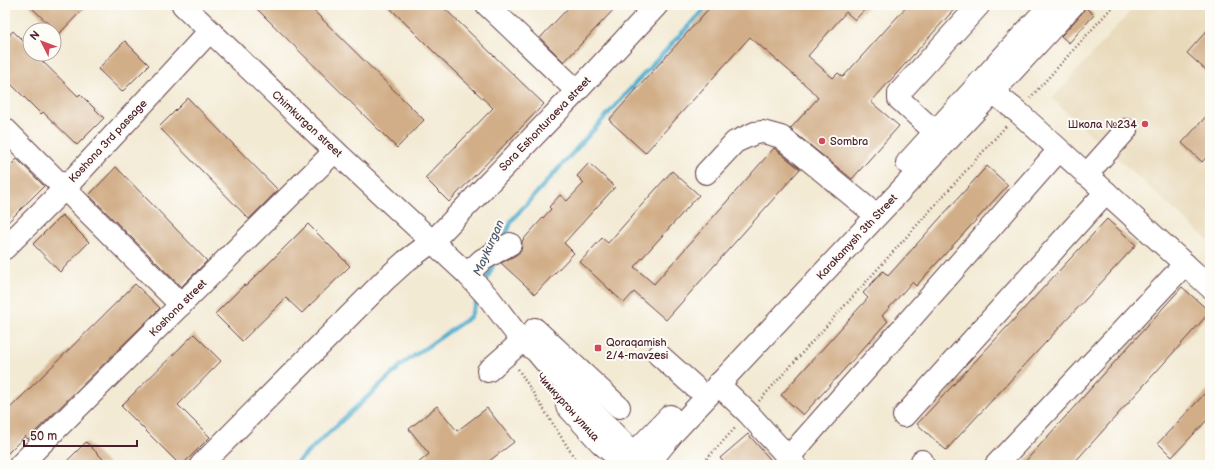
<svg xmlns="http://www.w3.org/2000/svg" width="1215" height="470" viewBox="0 0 1215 470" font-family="'Balsamiq Sans',sans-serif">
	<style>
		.built { fill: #e8d9ba }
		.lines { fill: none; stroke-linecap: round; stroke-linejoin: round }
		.stream { stroke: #4faece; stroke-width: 4.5 }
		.building { fill: #d1ae88 }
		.minor-casing { stroke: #633d44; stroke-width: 24 }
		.major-casing { stroke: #633d44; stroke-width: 24 }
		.path { stroke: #633d44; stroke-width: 2.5; stroke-dasharray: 1 3; stroke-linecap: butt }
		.minor { stroke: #fff; stroke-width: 22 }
		.major { stroke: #fff; stroke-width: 22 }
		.poi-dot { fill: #d1495b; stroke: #fdfcf7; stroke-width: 1.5 }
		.labels { text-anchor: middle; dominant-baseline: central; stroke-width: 4; stroke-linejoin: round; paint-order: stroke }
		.street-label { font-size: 11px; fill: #4a1f2b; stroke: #fdfcf7 }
		.poi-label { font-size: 11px; fill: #4a1f2b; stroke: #fdfcf7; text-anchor: start }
		.water-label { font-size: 12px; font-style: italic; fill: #4c586c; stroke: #fdfcf7 }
	</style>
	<rect width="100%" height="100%" fill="#fdfcf7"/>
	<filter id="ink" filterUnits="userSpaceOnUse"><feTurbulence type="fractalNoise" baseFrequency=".025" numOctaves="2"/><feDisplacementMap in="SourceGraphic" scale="8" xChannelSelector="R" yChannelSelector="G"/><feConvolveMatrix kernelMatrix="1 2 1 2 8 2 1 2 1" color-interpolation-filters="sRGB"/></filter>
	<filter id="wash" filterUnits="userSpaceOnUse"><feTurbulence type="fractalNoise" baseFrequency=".012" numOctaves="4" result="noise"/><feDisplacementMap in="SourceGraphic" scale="16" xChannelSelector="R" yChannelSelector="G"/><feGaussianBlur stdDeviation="0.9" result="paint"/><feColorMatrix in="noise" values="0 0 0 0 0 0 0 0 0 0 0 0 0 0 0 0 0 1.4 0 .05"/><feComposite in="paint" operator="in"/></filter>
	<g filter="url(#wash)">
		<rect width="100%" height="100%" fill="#f3ead4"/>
		<!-- built -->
		<polygon class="built" points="1136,5 1210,5 1210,242 1052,99"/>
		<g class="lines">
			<!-- stream -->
			<g class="stream">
				<polyline points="504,239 512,220 644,74 708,5"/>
				<polyline points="485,283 495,261"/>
				<polyline points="294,465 405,362 470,317 479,296"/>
			</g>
		</g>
		<g id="blocks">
			<!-- building -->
			<g class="building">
				<polygon points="29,5 87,5 59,34"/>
				<polygon points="253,5 308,5 424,120 397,148"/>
				<polygon points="387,5 441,5 544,104 449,202 425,178 493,108 437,55"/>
				<polygon points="571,5 618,5 564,62 540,38"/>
				<polygon points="712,5 869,5 855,20 846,12 808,56 833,78 838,73 843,77 908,5 958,5 871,102 899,126 852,179 790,129 818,98 810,89 750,37 645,153 609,120"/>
				<polygon points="1085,7 1094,15 1069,43 1061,36 1082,13"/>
				<polygon points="1210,27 1210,74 1187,53"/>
				<polygon points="13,31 30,48 30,54 36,54 37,56 78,96 80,94 104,118 77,145 43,112 41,114 5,78 5,40"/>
				<polygon points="125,41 149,65 122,92 98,69"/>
				<polygon points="188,98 278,190 249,219 159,127"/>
				<polygon points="1210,112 1210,153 1202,162 1182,143"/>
				<polygon points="774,148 800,169 666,320 634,292 624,303 580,262 602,238 608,243 672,171 699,195 634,267 654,284"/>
				<polygon points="17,159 44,186 5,225 5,171"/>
				<polygon points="589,163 615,187 564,243 574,253 535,294 501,263 516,255 521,251 522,244 522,241 551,209 549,207 560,195 567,201 584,183 577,176"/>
				<polygon points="987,166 1008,185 916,286 912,282 882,316 888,321 803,415 781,395 868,298 863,293 883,271 888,276"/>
				<polygon points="116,167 207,261 181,287 89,195"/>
				<polygon points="62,215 89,242 60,272 33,244"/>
				<polygon points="1107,219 1136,245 946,450 917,424"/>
				<polygon points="308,224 350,266 302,313 286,298 242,341 215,314 244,285 246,286"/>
				<polygon points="135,284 160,308 28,439 25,436 5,456 5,413"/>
				<polygon points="1182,287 1210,312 1072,465 1022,465"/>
				<polygon points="194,334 221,361 178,405 210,437 182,465 180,465 121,406"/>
				<polygon points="1210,388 1210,417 1172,457 1158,443"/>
				<polygon points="437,406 457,431 487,408 514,442 484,465 416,465 429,454 409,429"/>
				<polygon points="748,434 775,465 726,465 720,458"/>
				<polygon points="86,442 109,465 63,465"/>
			</g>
		</g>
	</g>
	<g filter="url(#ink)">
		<use href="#blocks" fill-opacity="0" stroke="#633d44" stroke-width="1"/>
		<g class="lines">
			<!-- minor casing -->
			<g class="minor-casing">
				<g id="minor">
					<polyline points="183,5 335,151 467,274 489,298 522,341 536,351 552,370 622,442 635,452"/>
					<polyline points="487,5 577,91"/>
					<polyline points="980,82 1018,112 1210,287"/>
					<polyline points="5,129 181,305"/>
					<polyline points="935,132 899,99 899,93 979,5"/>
					<polyline points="706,173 735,142 755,133 763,132 781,137 866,207"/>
					<polyline points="1086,175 1126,130"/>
					<polyline points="5,248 65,188 209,32"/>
					<polyline points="467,274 482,260 510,244"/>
					<polyline points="535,329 619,407"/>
					<polyline points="659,355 695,387"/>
					<polyline points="488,371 522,341"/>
					<polyline points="718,384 748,413 795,465"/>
					<polyline points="567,406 600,442 626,465"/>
					<polyline points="904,416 1106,192"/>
					<polyline points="788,458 1059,150"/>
					<polyline points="922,461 923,465"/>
					<polyline points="20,465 335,151"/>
					<polyline points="201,465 386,279 406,261 433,241 577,91 657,5"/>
					<polyline points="996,465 1185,264"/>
				</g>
			</g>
			<!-- major casing -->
			<g class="major-casing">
				<g id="major">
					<polyline points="907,163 1050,5"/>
					<polyline points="630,465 635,452 670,416"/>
					<polyline points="639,465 649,463 674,432 993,92 1073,5"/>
				</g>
			</g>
			<!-- path -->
			<g class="path">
				<polyline points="1030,98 1114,5"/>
				<polyline points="518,369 579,465"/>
				<polyline points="759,401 1007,125"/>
				<polyline points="697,465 703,463 736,427"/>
			</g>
			<!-- minor -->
			<use href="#minor" class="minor"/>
			<!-- major -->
			<use href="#major" class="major"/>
		</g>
	</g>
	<!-- markers -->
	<g class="poi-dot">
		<circle cx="1145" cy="124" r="4"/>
		<circle cx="822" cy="141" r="4"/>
		<rect x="594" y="344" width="8" height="8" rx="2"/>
	</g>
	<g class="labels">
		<!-- street labels -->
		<g class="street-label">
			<text transform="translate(307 124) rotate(43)">Chimkurgan street</text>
			<text transform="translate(545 124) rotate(-46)">Sora Eshonturaeva street</text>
			<text transform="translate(108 141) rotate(-47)">Koshona 3rd passage</text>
			<text transform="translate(857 237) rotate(-47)">Karakamysh 3th Street</text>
			<text transform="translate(178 308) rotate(-45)">Koshona street</text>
			<text transform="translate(568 407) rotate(48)">Чимкургон улица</text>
		</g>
		<!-- poi labels -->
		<g class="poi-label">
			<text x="1137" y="124" text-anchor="end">Школа №234</text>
			<text x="830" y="141">Sombra</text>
			<text x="606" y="342">Qoraqamish<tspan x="606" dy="13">2/4-mavzesi</tspan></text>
		</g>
		<!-- water labels -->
		<g class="water-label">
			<text transform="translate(489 248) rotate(-66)">Maykurgan</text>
		</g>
	</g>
	<!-- margin -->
	<rect width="1215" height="470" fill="none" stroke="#fdfcf7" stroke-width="20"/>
	<!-- north arrow -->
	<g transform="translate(42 42) rotate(312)"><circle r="19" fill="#fdfcf7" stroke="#b5a4a5"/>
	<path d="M0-3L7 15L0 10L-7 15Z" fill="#d1495b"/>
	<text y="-6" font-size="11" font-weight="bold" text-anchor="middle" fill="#4a1f2b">N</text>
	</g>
	<!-- scale -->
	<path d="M24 440v6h113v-6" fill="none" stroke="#4a1f2b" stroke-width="2"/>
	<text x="30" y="440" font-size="12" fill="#4a1f2b" stroke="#fdfcf7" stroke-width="3" paint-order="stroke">50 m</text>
</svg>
